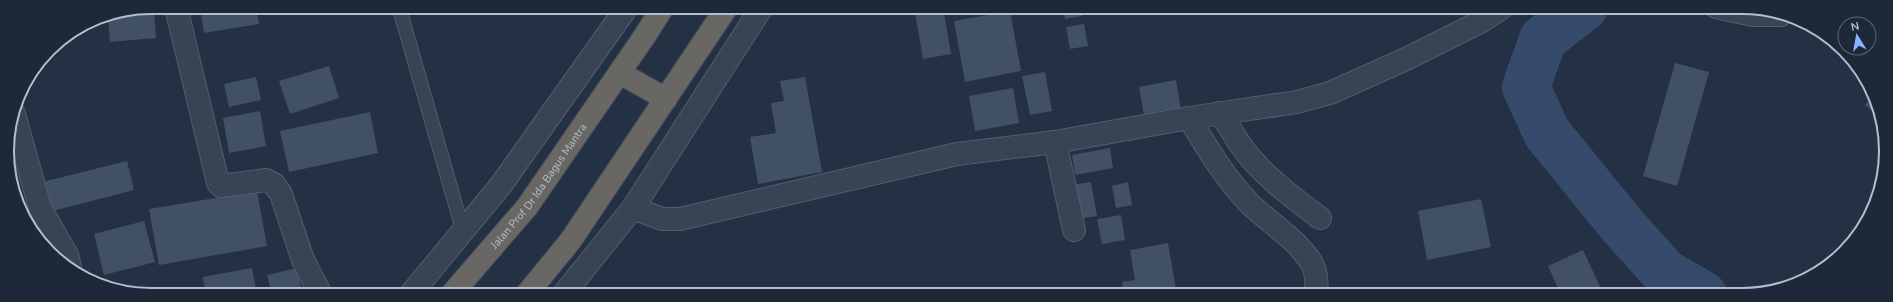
<svg xmlns="http://www.w3.org/2000/svg" width="1893" height="302" viewBox="0 0 1893 302" font-family="'Nunito Sans',sans-serif">
	<style>
		.lines { fill: none; stroke-linecap: round; stroke-linejoin: round }
		.river { stroke: #364b6c; stroke-width: 48 }
		.building { fill: #425066 }
		.service-casing { stroke: #535e6d; stroke-width: 15 }
		.minor-casing { stroke: #535e6d; stroke-width: 24 }
		.tertiary-casing { stroke: #535e6d; stroke-width: 24 }
		.trunk-casing { stroke: #404b5a; stroke-width: 24 }
		.service { stroke: #384353; stroke-width: 13 }
		.minor { stroke: #384353; stroke-width: 22 }
		.tertiary { stroke: #384353; stroke-width: 22 }
		.trunk { stroke: #686764; stroke-width: 22 }
		.labels { text-anchor: middle; dominant-baseline: central; stroke-width: 3; stroke-linejoin: round; paint-order: stroke }
		.street-label { font-size: 11px; fill: #b5becd; stroke: #1d2838 }
		.rim { fill: none; stroke: #b5becd; stroke-width: 2 }
	</style>
	<rect width="100%" height="100%" fill="#243044"/>
	<g class="lines">
		<!-- river -->
		<polyline class="river" points="1584,7 1543,39 1526,87 1547,133 1621,224 1665,273 1703,295"/>
	</g>
	<!-- building -->
	<g class="building">
		<polygon points="200,7 256,7 259,24 204,33"/>
		<polygon points="914,7 943,7 951,54 923,59"/>
		<polygon points="1063,7 1081,7 1082,16 1065,19"/>
		<polygon points="154,9 156,38 110,42 108,16"/>
		<polygon points="1010,11 1021,71 965,82 954,21"/>
		<polygon points="1084,24 1088,46 1070,49 1066,27"/>
		<polygon points="1675,63 1709,72 1677,186 1643,176"/>
		<polygon points="329,66 339,98 290,114 279,81"/>
		<polygon points="1045,72 1052,111 1030,115 1022,76"/>
		<polygon points="256,77 261,100 229,107 224,84"/>
		<polygon points="805,77 822,172 758,184 750,137 776,133 771,103 784,101 780,81"/>
		<polygon points="1176,80 1181,109 1144,116 1139,87"/>
		<polygon points="1013,88 1019,123 975,131 969,96"/>
		<polygon points="1873,95 1878,105 1880,117 1865,105"/>
		<polygon points="260,111 266,146 229,153 223,118"/>
		<polygon points="370,112 378,153 289,172 280,131"/>
		<polygon points="1110,148 1113,168 1075,175 1072,155"/>
		<polygon points="127,161 134,190 49,212 42,182"/>
		<polygon points="1091,182 1097,216 1077,219 1071,185"/>
		<polygon points="1128,182 1132,205 1116,208 1112,186"/>
		<polygon points="257,191 267,246 159,265 149,209"/>
		<polygon points="1481,199 1491,247 1427,260 1418,211"/>
		<polygon points="1121,215 1125,240 1102,244 1097,219"/>
		<polygon points="144,221 155,262 104,275 94,234"/>
		<polygon points="1168,243 1177,295 1124,295 1122,282 1135,280 1130,250"/>
		<polygon points="1583,250 1604,295 1561,295 1548,266"/>
		<polygon points="252,268 257,295 206,295 203,277"/>
		<polygon points="297,268 303,295 272,295 267,275"/>
	</g>
	<g class="lines">
		<!-- service casing -->
		<g class="service-casing">
			<polyline id="service" points="399,7 463,231"/>
		</g>
		<!-- minor casing -->
		<g class="minor-casing">
			<g id="minor">
				<polyline points="176,7 218,183 221,186 266,180 274,184 281,194 303,260 321,295"/>
				<polyline points="1716,7 1753,15 1781,15"/>
				<path d="M1220,113C1228,124 1234,136 1242,147C1263,176 1292,197 1320,218"/>
				<polyline points="14,114 40,208 67,255 70,267"/>
				<path d="M1189,118C1207,148 1225,178 1249,203C1269,223 1296,238 1311,262C1317,272 1317,283 1316,295"/>
				<polyline points="1055,142 1074,230"/>
				<polyline points="633,208 662,219 680,219 957,154 1055,142 1189,118 1297,102 1330,93 1406,59 1482,21 1503,7"/>
			</g>
		</g>
		<!-- tertiary casing -->
		<g class="tertiary-casing">
			<g id="tertiary">
				<polyline points="410,295 501,185 627,7"/>
				<polyline points="563,295 633,208 762,7"/>
			</g>
		</g>
		<!-- trunk casing -->
		<g class="trunk-casing">
			<g id="trunk">
				<polyline points="620,73 666,99"/>
				<path id="s1" d="M451,295L527,207L644,37L663,7"/>
				<polyline points="526,295 571,240 727,7"/>
			</g>
		</g>
		<!-- service -->
		<use href="#service" class="service"/>
		<!-- minor -->
		<use href="#minor" class="minor"/>
		<!-- tertiary -->
		<use href="#tertiary" class="tertiary"/>
		<!-- trunk -->
		<use href="#trunk" class="trunk"/>
	</g>
	<g class="labels">
		<!-- street labels -->
		<g class="street-label">
			<text stroke="none"><textPath href="#s1" startOffset="140">Jalan Prof Dr Ida Bagus Mantra</textPath></text>
		</g>
	</g>
	<!-- crop -->
	<path d="M0 0H1893V302H0ZM151 14H1742A137 137 0 0 1 1879 151V151A137 137 0 0 1 1742 288H151A137 137 0 0 1 14 151V151A137 137 0 0 1 151 14Z" fill="#1d2838" fill-rule="evenodd"/>
	<path class="rim" d="M151 14H1742A137 137 0 0 1 1879 151V151A137 137 0 0 1 1742 288H151A137 137 0 0 1 14 151V151A137 137 0 0 1 151 14Z"/>
	<!-- north arrow -->
	<g transform="translate(1857 36) rotate(349)"><circle r="19" fill="#1d2838" stroke="#5a6474"/>
	<path d="M0-3L7 15L0 10L-7 15Z" fill="#88b3ff"/>
	<text y="-6" font-size="11" font-weight="bold" text-anchor="middle" fill="#b5becd">N</text>
	</g>
</svg>
